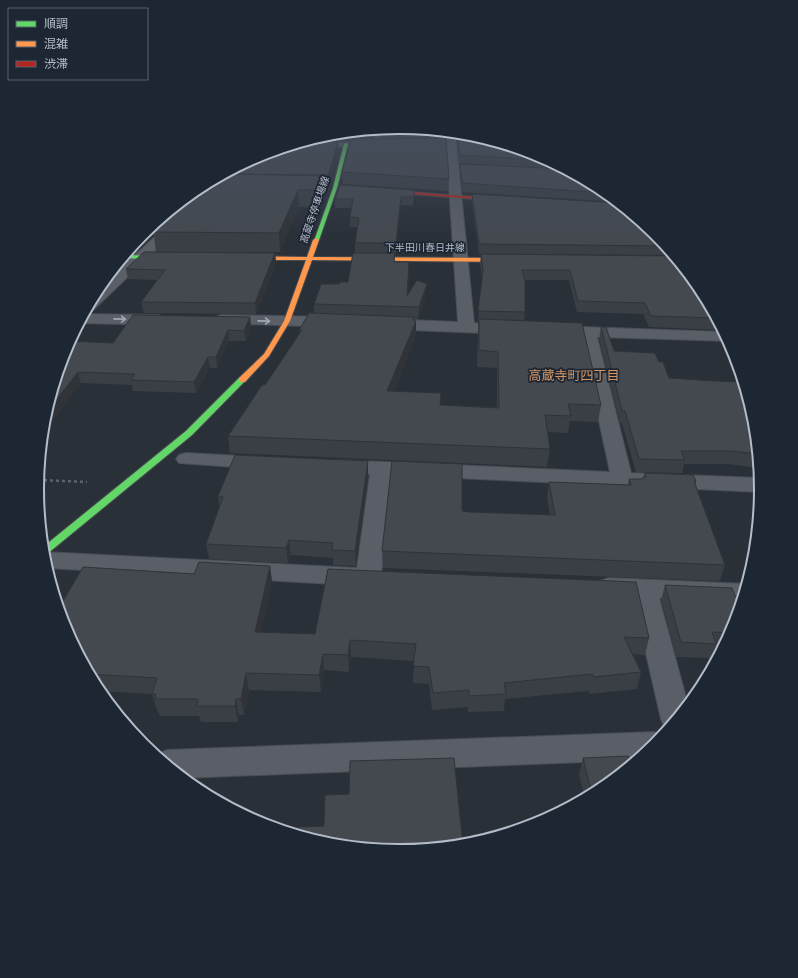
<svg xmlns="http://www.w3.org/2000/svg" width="798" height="978" viewBox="0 0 798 978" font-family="'Varela Round','Noto Sans JP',sans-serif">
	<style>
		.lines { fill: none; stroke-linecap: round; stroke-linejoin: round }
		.lane-casing { stroke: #484c53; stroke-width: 2 }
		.street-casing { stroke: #484c53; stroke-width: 2 }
		.fast-casing { stroke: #484c53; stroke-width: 2 }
		.slow-casing { stroke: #484c53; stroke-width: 2 }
		.jam-casing { stroke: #484c53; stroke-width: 2 }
		.path { stroke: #5d636a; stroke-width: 2.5; stroke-dasharray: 3 3; stroke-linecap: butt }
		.lane { fill: #5a5e66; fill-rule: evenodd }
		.street { fill: #5a5e66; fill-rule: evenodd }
		.fast { fill: #63d668; fill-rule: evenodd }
		.slow { fill: #ff974d; fill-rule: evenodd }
		.jam { fill: #b3261e; fill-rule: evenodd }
		.wall { fill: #3a3f45 }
		.shaded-wall { fill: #303338 }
		.building { fill: #444950; stroke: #303338 }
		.oneway { stroke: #a2a9b5 }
		.labels { text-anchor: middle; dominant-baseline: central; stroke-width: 3.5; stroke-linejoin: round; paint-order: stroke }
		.far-street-label { font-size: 10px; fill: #b4bcc9; stroke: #1d2633 }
		.neighbourhood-label { font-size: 13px; fill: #d59563; stroke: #1d2633 }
		.rim { fill: none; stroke: #b4bcc9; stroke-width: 2 }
	</style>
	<rect width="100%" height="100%" fill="#2a3038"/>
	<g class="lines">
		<!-- lane casing -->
		<g class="lane-casing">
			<path id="lane" d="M367,130L375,132L382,137C371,149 328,151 318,138L325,135L324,138C333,145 366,144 375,137L358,131Z"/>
		</g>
		<!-- street casing -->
		<g class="street-casing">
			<g id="street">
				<polygon points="448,132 456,133 456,142 474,323 513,326 515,329 513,332 507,334 385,329 379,327 377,324 379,321 385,319 458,322 446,142"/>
				<polygon points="177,219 181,220 183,223 181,226 91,312 84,313 96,291 173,220"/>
				<polygon points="84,314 159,315 165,317 167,320 165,323 159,325 79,323"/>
				<polygon points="221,315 333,317 339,319 341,322 339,325 333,327 215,323 213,320 215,317"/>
				<polygon points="555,326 724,332 729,341 597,337 631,473 760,478 761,492 391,475 381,577 377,583 368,586 47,568 44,552 357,568 370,474 331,470 327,466 331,462 338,460 610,472 581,337 549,334 547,331 549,328"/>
				<polygon points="186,453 262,457 269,459 273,463 269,467 262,469 179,463 176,459 179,455"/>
				<polygon points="609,578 747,584 741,601 659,598 688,705 668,729 665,728 661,719 633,597 609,596 600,593 596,587 600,581"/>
				<polygon points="654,732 663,736 655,745 636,760 183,778 155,755 167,750"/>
			</g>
		</g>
		<!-- fast casing -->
		<g class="fast-casing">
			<g id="fast">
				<polygon points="346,143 348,144 337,188 319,240 314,241 333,188 344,144"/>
				<polygon points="125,255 167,256 170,258 167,260 122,258"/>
				<polygon points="239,378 242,378 246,380 192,435 47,554 44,555 43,547 186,431"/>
			</g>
		</g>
		<!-- slow casing -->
		<g class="slow-casing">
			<polygon id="slow" points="316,238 319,240 313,257 511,258 514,260 511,262 312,260 290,321 269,356 245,382 239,382 239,378 264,354 284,321 306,260 245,260 242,258 245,256 307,257 313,240"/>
		</g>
		<!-- jam casing -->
		<g class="jam-casing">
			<polygon id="jam" points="383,190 502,199 504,200 502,201 385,192"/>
		</g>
		<!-- path -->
		<polyline class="path" points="38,480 87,482"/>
		<!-- lane -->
		<use href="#lane" class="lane"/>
		<!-- street -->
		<use href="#street" class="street"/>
		<!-- fast -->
		<use href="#fast" class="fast"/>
		<!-- slow -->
		<use href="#slow" class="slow"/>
		<!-- jam -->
		<use href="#jam" class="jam"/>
	</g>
	<!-- wall -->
	<g class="wall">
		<polygon points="399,127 448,132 446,138 449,179 448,191 343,184 342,172 351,140 335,140 326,137 326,135 329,134 370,130 371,130 371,137 367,139 380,139 380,134 375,131 372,130"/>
		<polygon points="457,133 470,134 538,155 600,188 618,202 462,192 460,172 460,164 524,167 459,163 458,146 458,139 485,139 458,138"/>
		<polygon points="318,137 319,140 307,140"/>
		<polygon points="338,149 329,183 325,183 326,192 320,208 299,207 280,252 156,252 154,236 137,252 128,252 143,233 198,188 203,185 203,187 209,183 208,183 224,174"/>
		<polygon points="414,190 413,206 401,205 396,253 355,253 355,243 357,227 350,227 350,217 352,208 335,208 335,199"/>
		<polygon points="472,194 655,233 673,255 479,254 472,202"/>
		<polygon points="275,253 276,263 256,314 144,313 141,302 157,280 128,279 126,269"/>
		<polygon points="481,254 700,288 722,330 649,327 643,314 577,312 569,280 525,280 525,312 524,321 601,405 598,422 570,421 568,433 547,432 550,449 547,467 230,453 228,436 265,385 299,335 299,330 314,313 314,304 339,284 348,282 395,262 409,262 408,295 427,284 426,295 418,319 414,319 414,321 416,321 416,336 394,391 440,405 497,407 497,368 477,367 478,335 478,322 482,278 480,264"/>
		<polygon points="250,317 251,327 246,341 229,341 217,368 210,368 196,393 133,391 132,385 81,383 43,433 43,432 44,418 65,350 113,343"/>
		<polygon points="601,327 614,351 659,362 669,378 715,381 754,419 760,475 752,467 728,464 684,464 682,473 636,472 622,423 620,423 599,339"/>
		<polygon points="368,461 368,475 356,566 333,565 333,558 291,555 288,563 209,559 206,544 219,508 218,496"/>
		<polygon points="645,473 696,481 695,485 725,565 720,581 383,568 382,551 462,511 469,512 550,515 547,498 549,482 628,485 629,479 643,479"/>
		<polygon points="270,566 272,582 261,632 315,634 328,569 649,638 645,655 633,654 641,672 637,689 590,694 588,691 505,699 504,711 468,712 468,707 432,710 429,684 413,683 414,661 351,657 349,672 324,670 321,692 249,690 244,715 239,715 238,722 201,722 199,716 160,716 158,711 157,711 152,694 99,691 64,627 194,574"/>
		<polygon points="665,585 733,628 723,647 715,647 711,658 676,657 661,600"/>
		<polygon points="583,758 629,760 600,790 585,798 579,774"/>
	</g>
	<!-- shaded-wall -->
	<g class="shaded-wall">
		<polygon points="371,130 371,137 364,140 364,132"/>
		<polygon points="446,132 448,132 446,140"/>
		<polygon points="338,142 338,149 329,183 328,175"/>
		<polygon points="325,176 326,192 320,208 319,190"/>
		<polygon points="203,185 204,191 153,232 154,236 137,252 135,243 138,239 170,211 198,188"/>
		<polygon points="298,190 299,207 280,252 279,233"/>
		<polygon points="401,197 401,205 396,253 396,243"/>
		<polygon points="275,253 276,263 256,314 255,303"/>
		<polygon points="125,255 126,262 108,278 107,277"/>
		<polygon points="409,262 409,273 407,308 407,296"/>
		<polygon points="427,284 426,295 418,319 419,307"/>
		<polygon points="250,317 251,327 246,341 244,331"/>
		<polygon points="414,317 414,326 416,321 416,336 387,408 387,391"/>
		<polygon points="228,330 229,341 217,368 216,357"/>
		<polygon points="208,357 210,368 196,393 194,382"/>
		<polygon points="78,372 81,383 43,433 43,431 44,418 46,413"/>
		<polygon points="368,461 368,475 356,566 355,551"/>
		<polygon points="289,540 291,555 288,563 286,548"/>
		<polygon points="270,566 272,582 258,648 255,632"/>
		<polygon points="350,640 351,657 349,672 348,655"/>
		<polygon points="323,654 324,670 321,692 319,675"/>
		<polygon points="246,673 249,690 244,715 241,699"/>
		<polygon points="236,699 239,715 238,722 235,706"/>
	</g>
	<!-- building -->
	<g class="building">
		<polygon points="399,127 446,132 380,133 383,129"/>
		<polygon points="370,130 371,130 364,132 338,133"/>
		<polygon points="446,138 449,179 342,172 351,139"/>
		<polygon points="458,139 487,139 538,155 548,160 460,155"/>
		<polygon points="302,142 338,142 328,175 225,174 227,173 261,154"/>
		<polygon points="460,164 564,169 600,188 606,193 462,183"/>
		<polygon points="224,174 325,176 319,190 298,190 279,233 153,232 209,182"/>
		<polygon points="340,185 414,190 414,197 401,197 396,243 355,243 359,218 350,217 353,199 335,199"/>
		<polygon points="472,194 618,203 655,233 665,246 479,244"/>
		<polygon points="170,211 138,239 143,233"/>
		<polygon points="144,252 275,253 255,303 141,302 165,270 126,269"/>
		<polygon points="353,253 395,253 394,262 409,262 407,296 417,280 427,284 419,307 314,304 321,284 339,284 340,282 348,282"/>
		<polygon points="481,254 673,256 700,288 716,318 651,316 645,303 578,301 570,270 522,270 525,281 525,312 478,311 483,270"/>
		<polygon points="309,313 414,317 413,320 416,321 387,391 441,393 440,405 499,408 498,352 479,350 479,319 582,323 601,405 568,404 571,416 545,415 550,449 228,436 262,385 265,385 302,330 299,330"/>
		<polygon points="133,315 250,317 244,331 228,330 216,357 208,357 194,382 131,380 135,374 78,372 46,413 65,350 69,341 113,343"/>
		<polygon points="601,327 606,327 614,351 655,353 659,362 663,362 669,378 715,381 743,382 754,419 758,455 756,454 732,451 681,451 685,460 639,459 625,411 622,410"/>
		<polygon points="235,455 368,461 355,551 332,550 333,543 289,540 286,548 206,544 223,497 218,496"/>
		<polygon points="392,461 462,464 462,511 469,512 555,515 549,482 631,485 629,479 643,479 643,477 646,477 645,473 693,475 696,481 694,481 725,565 382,551"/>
		<polygon points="199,562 270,566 255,632 315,634 328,569 636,582 649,638 624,637 641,672 594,677 592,674 504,683 506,694 469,696 469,690 433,693 429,667 413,666 416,644 350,640 348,655 323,654 319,675 246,673 241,699 236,699 235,706 197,706 198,699 155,699 156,694 152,694 157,678 89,674 64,627 59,608 83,567 194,574"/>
		<polygon points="665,585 732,588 735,596 743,596 733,628 731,633 712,632 716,644 681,642"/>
		<polygon points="628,756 629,760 636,760 600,790 592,794 583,758"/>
		<polygon points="454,758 463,845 399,851 328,844 276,828 324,826 325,795 349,794 350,761"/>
	</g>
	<!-- one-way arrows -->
	<defs><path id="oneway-shaft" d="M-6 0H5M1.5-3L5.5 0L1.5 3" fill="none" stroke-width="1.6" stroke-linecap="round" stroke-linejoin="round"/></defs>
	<g class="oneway">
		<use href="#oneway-shaft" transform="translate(120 319) rotate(1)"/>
		<use href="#oneway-shaft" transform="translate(264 321) rotate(1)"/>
	</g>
	<!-- sky -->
	<linearGradient id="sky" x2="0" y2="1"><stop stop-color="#171a1f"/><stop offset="0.42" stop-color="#444e5e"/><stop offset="1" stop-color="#444e5e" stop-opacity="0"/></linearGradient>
	<rect width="798" height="238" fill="url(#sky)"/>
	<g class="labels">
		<!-- far-street labels -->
		<g class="far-street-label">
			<text transform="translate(315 210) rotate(-71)">高蔵寺停車場線</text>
			<text x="425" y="248">下半田川春日井線</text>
		</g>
		<!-- neighbourhood labels -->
		<g class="neighbourhood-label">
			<text x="574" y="376">高蔵寺町四丁目</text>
		</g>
	</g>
	<!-- crop -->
	<path d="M0 0H798V978H0ZM44 489a355 355 0 1 1 710 0a355 355 0 1 1-710 0Z" fill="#1d2633" fill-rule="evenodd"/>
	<path class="rim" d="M44 489a355 355 0 1 1 710 0a355 355 0 1 1-710 0Z"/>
	<!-- legend -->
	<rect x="8" y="8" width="140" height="72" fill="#1d2633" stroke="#59626f"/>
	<rect x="16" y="21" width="20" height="6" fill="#63d668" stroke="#59626f"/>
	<text x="44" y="28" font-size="12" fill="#b4bcc9">順調</text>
	<rect x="16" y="41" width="20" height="6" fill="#ff974d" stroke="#59626f"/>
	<text x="44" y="48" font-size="12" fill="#b4bcc9">混雑</text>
	<rect x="16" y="61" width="20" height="6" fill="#b3261e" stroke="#59626f"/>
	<text x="44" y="68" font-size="12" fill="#b4bcc9">渋滞</text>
</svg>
